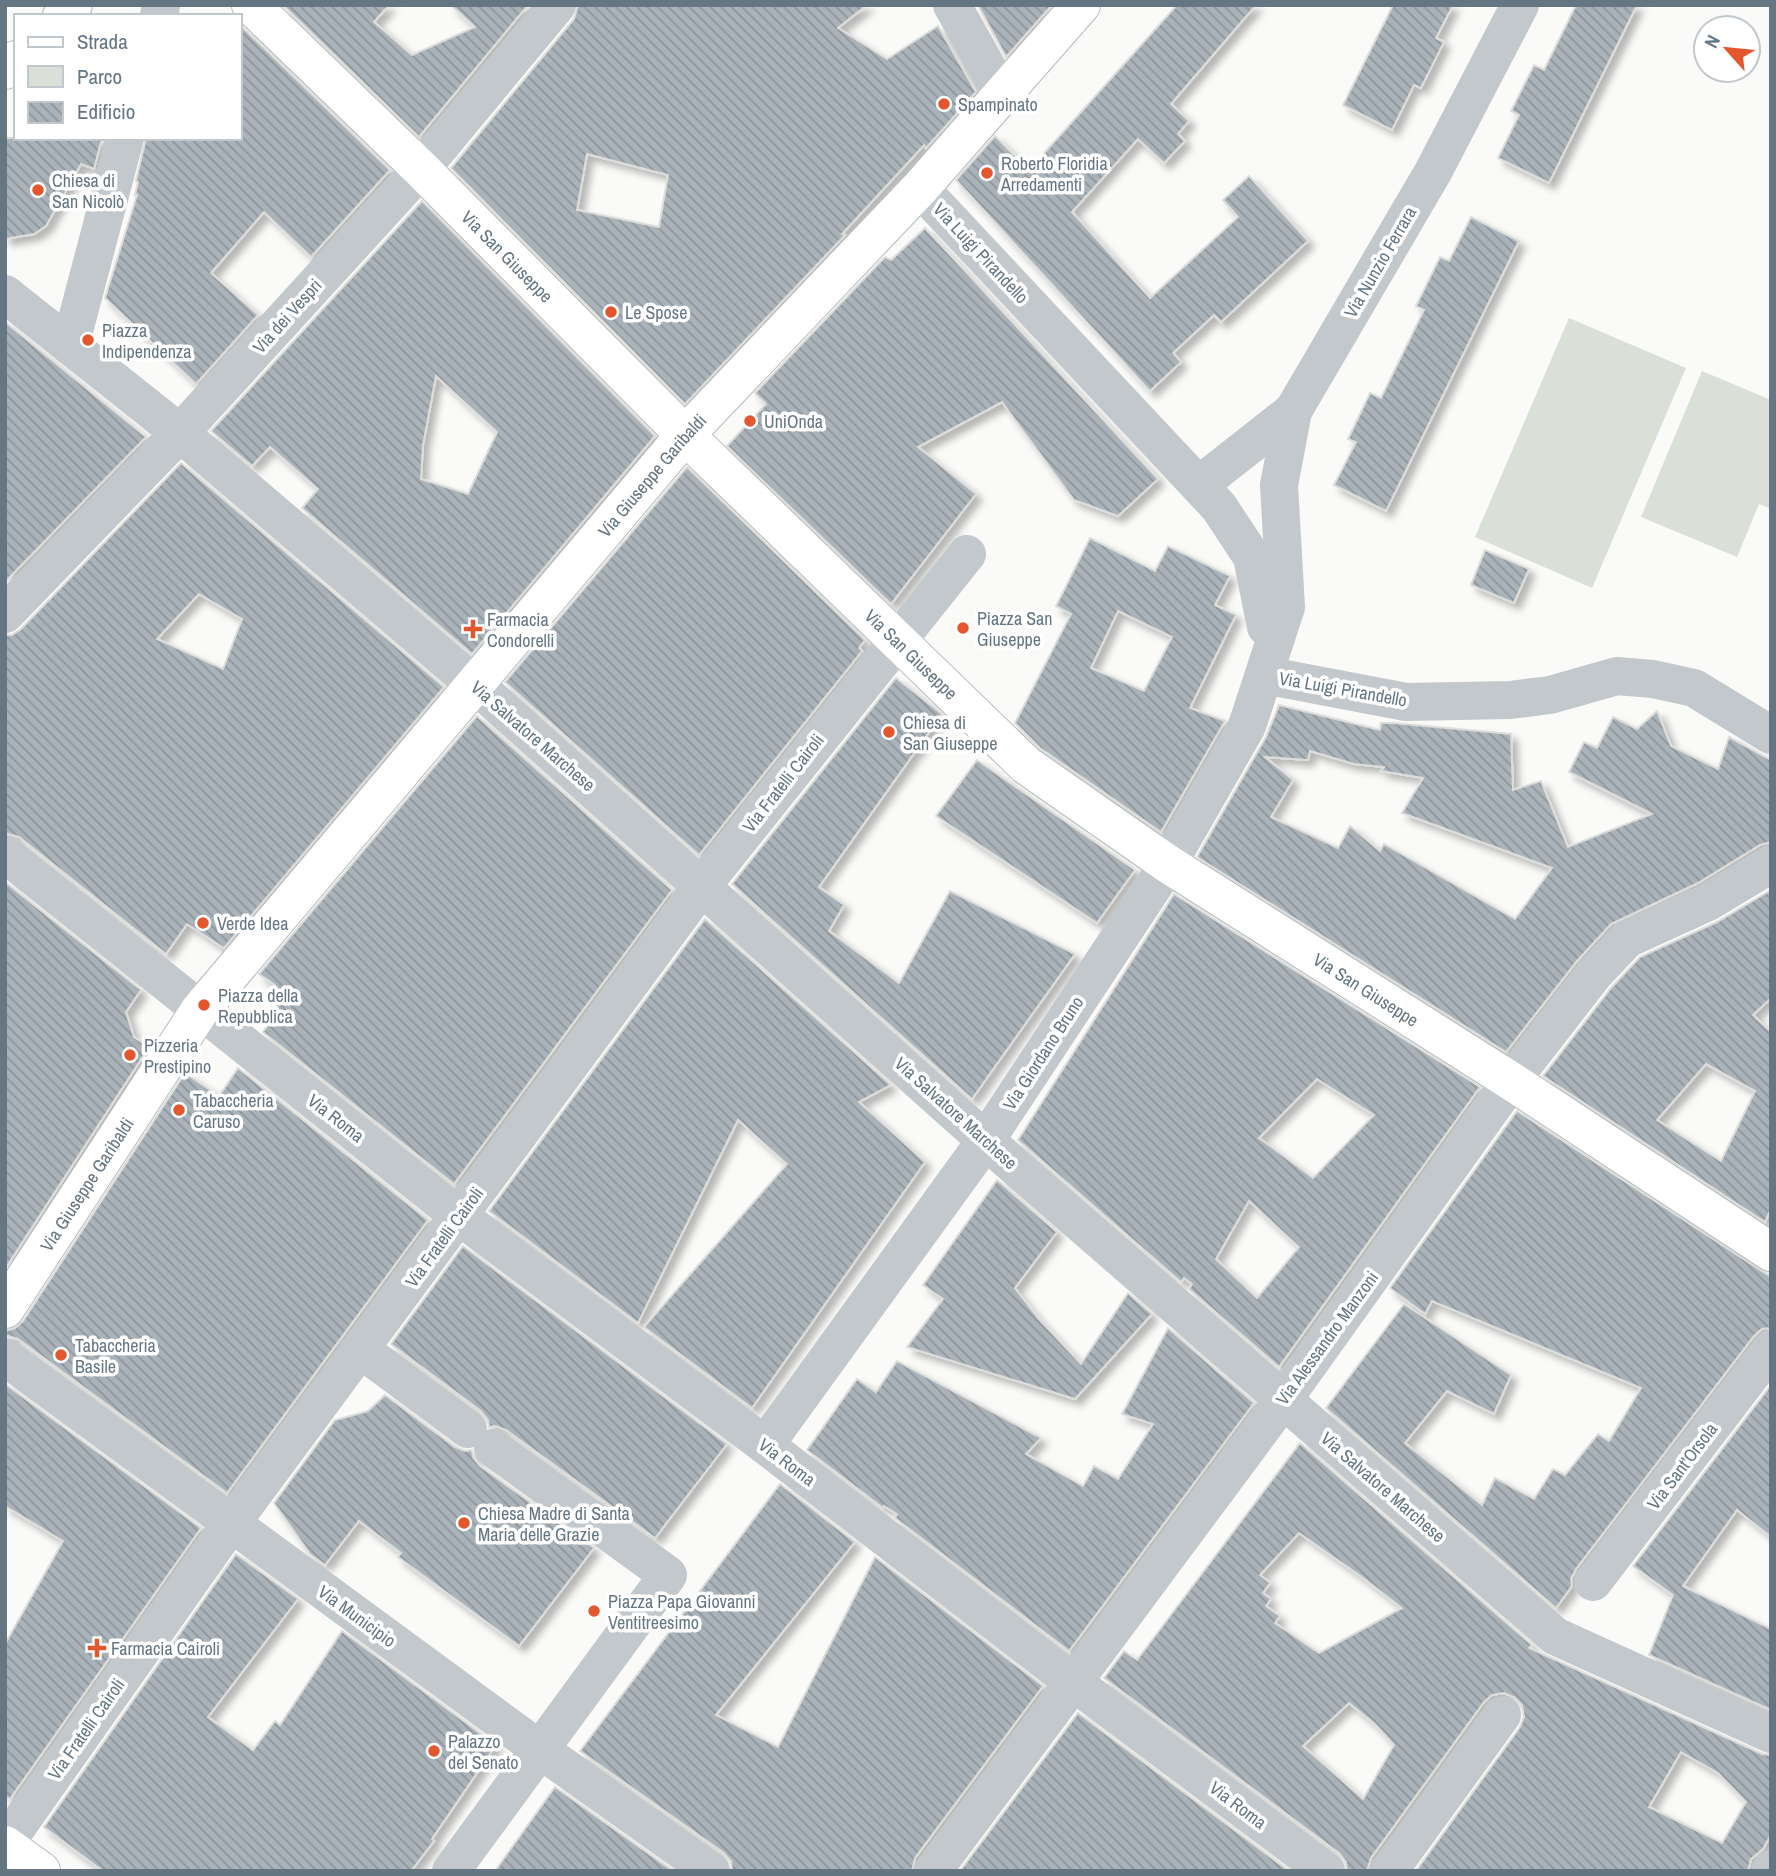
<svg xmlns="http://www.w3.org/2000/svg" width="1776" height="1876" viewBox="0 0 1776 1876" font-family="'Archivo Narrow',sans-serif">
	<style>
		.green { fill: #dadfd7 }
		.building { fill: url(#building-back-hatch); stroke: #dcdcda; stroke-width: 2; fill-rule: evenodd; filter: url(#shadow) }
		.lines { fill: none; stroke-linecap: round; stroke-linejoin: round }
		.major-casing { stroke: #b5babe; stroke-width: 40 }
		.minor { stroke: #c3c8cc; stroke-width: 38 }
		.major { stroke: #fff; stroke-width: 38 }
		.poi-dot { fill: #e4572e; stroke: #fff; stroke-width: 2.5 }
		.labels { text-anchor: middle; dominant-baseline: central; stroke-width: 7; stroke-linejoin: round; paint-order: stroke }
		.poi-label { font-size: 18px; fill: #657683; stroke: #fff; text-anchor: start }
		.street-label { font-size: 18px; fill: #657683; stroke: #fff }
	</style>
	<defs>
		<pattern id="building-back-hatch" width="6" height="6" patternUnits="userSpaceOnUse" patternTransform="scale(1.75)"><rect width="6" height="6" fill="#aab3b9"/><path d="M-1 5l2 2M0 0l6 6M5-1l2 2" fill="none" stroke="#8e969c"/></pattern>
		<filter id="shadow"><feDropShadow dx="6" dy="6" stdDeviation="3.5" flood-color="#0004"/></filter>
	</defs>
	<rect width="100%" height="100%" fill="#fafaf8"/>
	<!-- green -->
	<g class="green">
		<polygon points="1569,318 1686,368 1592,588 1475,537"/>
		<polygon points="1702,371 1771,400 1771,509 1759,504 1737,557 1641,517"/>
	</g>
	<!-- building -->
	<g class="building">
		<polygon points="283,5 389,5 374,22 412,55 475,27 451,5 528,5 419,137"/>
		<path d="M578,5H867L838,28L887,59L938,26L976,92L926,148L924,145L842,234L845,235L685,404L451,168L574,19ZM587,154L668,175L659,227L577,210Z"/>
		<polygon points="978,5 1052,5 1006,57"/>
		<polygon points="1177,5 1256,5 1171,104 1189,121 1178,134 1185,141 1164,163 1138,139 1072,212 1150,298 1238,217 1223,200 1249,176 1308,241 1221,322 1214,315 1173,353 1181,362 1150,391 956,180 995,136 1029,170"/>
		<polygon points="1393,5 1453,5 1436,38 1444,42 1421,88 1414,85 1392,130 1343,105"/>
		<polygon points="1576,5 1637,5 1549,183 1498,158 1519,115 1511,111 1534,65 1544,70"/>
		<polygon points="240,25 390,170 311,257 264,212 211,273 258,315 196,384 105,298 137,195 135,195 138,182 136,181 146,138 240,138"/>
		<polygon points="5,138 102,138 94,169 81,164 46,226 34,234 5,239"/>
		<path d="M422,201L655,436L472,654L302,508L318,489L270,447L252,466L211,431ZM436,376L497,432L468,494L421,479L423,445Z"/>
		<polygon points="1471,217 1519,241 1386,511 1334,485 1356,442 1348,439 1370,393 1381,398 1424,310 1416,306 1440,257 1449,261"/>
		<polygon points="925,228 1158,479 1118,516 1074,500 1002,402 918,447 976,494 891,604 727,446 766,404 755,393 885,257 891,260"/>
		<polygon points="5,322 146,437 5,582"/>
		<path d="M181,463L444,687L224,948L187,924L166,954L19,837L5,833V635H12L21,629ZM199,594L242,619L223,669L157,639Z"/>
		<polygon points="687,467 865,640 859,648 862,651 699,855 505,682"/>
		<path d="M1090,538L1155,571L1168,546L1230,576L1215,605L1236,615L1190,708L1225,721L1161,832L1040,748L1015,723L1071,614L1056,606ZM1118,611L1172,637L1144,691L1091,668Z"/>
		<polygon points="1485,550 1529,569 1514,603 1471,585"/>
		<polygon points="896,678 942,714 819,887 844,905 829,931 899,983 950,891 1075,954 972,1099 732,884"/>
		<path d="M1279,705L1380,730L1381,723H1393L1511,734L1513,790L1541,781L1568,847L1652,814L1569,772L1584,742L1597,748L1613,717L1637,729L1657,711L1671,746L1718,769L1729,737L1771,760V842L1760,845L1698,883L1611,924L1577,961L1506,1052L1197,857L1266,737ZM1310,751L1354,764L1384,767L1381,771L1423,778L1402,813L1552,868L1515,919L1384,844L1380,851L1350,826L1338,848L1271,817L1293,780L1265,757L1308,760Z"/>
		<polygon points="477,716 672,890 454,1184 263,1032 277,1011 275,985 259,974"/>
		<polygon points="977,760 1135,870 1097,923 936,816"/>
		<polygon points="5,882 141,990 126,1012 134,1037 149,1047 5,1269"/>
		<path d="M1771,890V998L1753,1015L1771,1032V1209L1765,1222L1543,1076L1611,988L1640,957L1717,922ZM1706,1064L1755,1091L1721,1161L1657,1120Z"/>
		<path d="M1174,894L1480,1087L1279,1367L1189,1289L1192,1284L1184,1278L1181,1282L1018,1140ZM1317,1079L1374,1115L1313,1178L1259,1138ZM1249,1201L1299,1247L1257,1298L1216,1259Z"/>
		<polygon points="705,919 891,1085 859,1102 925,1162 752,1408 644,1327 787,1164 738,1120 638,1323 489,1211"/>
		<polygon points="238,1068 428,1220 227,1493 18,1339 5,1335 5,1331 15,1328 23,1321 185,1073 219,1096"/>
		<polygon points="1517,1111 1771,1277 1771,1328 1762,1329 1754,1336 1576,1569 1571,1579 1572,1586 1556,1608 1326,1408 1404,1304 1511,1375 1494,1414 1447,1391 1405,1443 1482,1505 1495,1478 1534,1499 1553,1469 1565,1475 1598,1434 1609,1441 1641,1388 1432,1301 1425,1314 1390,1288"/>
		<polygon points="997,1180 1057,1232 1015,1288 1038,1318 1081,1364 1128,1293 1152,1314 1075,1399 907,1347 943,1299 923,1285"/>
		<polygon points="463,1246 727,1444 655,1538 506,1430 496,1426 489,1427 488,1420 481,1411 391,1344"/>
		<polygon points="1168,1328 1254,1403 1069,1651 895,1518 897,1514 884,1506 883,1508 807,1450 857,1379 876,1392 897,1361 1041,1438 1026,1454 1083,1486 1094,1466 1118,1479 1153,1424 1122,1414"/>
		<polygon points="5,1384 201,1528 10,1799 5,1796 5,1644 63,1541 5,1506"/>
		<polygon points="1771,1385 1771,1537 1737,1510 1683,1586 1771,1629 1771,1710 1649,1655 1673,1595 1633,1566"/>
		<polygon points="385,1395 455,1447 465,1451 472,1450 473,1457 480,1466 594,1548 519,1646 398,1557 401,1553 359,1521 325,1565 310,1554 274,1503 335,1420 368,1411"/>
		<path d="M1300,1443L1532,1645L1529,1648L1762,1754L1771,1755V1835L1763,1849L1751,1859L1748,1871H1416L1520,1727L1524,1717L1522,1705L1514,1697L1504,1693L1492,1695L1484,1702L1371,1858L1367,1871H1347L1346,1862L1339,1853L1104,1678L1124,1651L1137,1660ZM1299,1533L1362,1577L1402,1608L1319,1653L1275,1623L1280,1616L1266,1606L1271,1599L1263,1593L1270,1583L1260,1575ZM1349,1703L1375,1724L1394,1745L1363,1799L1303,1746ZM1681,1752L1718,1773L1746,1802L1722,1843L1649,1807Z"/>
		<polygon points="780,1484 855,1542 716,1715 778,1747 875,1557 1043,1686 915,1858 912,1871 732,1871 731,1861 724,1853 580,1751"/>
		<polygon points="236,1554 298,1599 208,1717 253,1750 275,1721 280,1725 342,1631 496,1745 432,1839 434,1841 411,1871 103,1871 44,1827"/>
		<polygon points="1078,1713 1289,1871 960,1871"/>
		<polygon points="555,1787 673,1871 495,1871"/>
	</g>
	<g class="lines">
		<!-- major casing -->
		<g class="major-casing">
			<g id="major">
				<path id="s1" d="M251,5L421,169L685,435L1026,765L1168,864L1511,1081L1771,1252"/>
				<polyline points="62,16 73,5"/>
				<polyline points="5,70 16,60"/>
				<path id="s2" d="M5,1309L200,1010L685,435L920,188L1081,5"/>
				<polyline points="5,1845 41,1871"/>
			</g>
		</g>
		<!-- minor -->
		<g class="minor">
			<polyline points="952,5 1002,94"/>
			<polyline points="159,16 161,5"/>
			<polyline points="920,188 1219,507 1252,557 1266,627"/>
			<polyline points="5,294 180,433 488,696 1010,1162 1555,1636 1771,1734"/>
			<polyline points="70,346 125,138"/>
			<polyline points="1199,485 1293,411 1433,172 1520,5"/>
			<polyline points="5,614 180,433 421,169 557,5"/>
			<polyline points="1264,675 1406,702 1510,700 1550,695 1617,676 1653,679 1694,688 1771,735"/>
			<polyline points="5,854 459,1216 765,1445 1073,1682 1326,1871"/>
			<polyline points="360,1349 468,1429"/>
			<polyline points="5,1357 539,1749 711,1871"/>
			<polyline points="765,1445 986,1140 1168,864 1247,726 1286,607 1279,485 1293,411"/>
			<polyline points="1593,1582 1771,1349"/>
			<polyline points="5,1844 222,1536 702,886 967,554"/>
			<polyline points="451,1871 668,1575 493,1448"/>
			<polyline points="933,1871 1283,1400 1511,1081 1594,974 1627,939 1708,902 1771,864"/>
			<polyline points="1389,1871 1502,1715"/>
			<polyline points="1770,1871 1771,1869"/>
		</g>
		<!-- major -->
		<use href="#major" class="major"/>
	</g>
	<!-- markers -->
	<g class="poi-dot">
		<circle cx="944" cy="104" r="7"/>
		<circle cx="987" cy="173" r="7"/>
		<circle cx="38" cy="190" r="7"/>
		<circle cx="611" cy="312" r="7"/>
		<circle cx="88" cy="340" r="7"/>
		<circle cx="750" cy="421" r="7"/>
		<circle cx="963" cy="628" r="7"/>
		<path d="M469.5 618.5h7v7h7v7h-7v7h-7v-7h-7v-7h7z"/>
		<circle cx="889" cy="732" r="7"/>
		<circle cx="203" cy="923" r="7"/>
		<circle cx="204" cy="1005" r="7"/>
		<circle cx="130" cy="1055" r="7"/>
		<circle cx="179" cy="1110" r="7"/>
		<circle cx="61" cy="1355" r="7"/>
		<circle cx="464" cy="1523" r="7"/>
		<circle cx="594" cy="1611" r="7"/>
		<path d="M93.5 1637.5h7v7h7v7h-7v7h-7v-7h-7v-7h7z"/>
		<circle cx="434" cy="1751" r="7"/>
	</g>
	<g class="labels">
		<!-- poi labels -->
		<g class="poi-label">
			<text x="958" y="104">Spampinato</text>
			<text x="1001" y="163">Roberto Floridia<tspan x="1001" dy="21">Arredamenti</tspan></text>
			<text x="52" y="180">Chiesa di<tspan x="52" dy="21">San Nicolò</tspan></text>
			<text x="625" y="312">Le Spose</text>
			<text x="102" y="330">Piazza<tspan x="102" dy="21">Indipendenza</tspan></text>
			<text x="764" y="421">UniOnda</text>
			<text x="977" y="618">Piazza San<tspan x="977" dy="21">Giuseppe</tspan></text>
			<text x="487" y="619">Farmacia<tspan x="487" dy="21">Condorelli</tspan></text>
			<text x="903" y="722">Chiesa di<tspan x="903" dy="21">San Giuseppe</tspan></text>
			<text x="217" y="923">Verde Idea</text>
			<text x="218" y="995">Piazza della<tspan x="218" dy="21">Repubblica</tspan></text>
			<text x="144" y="1045">Pizzeria<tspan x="144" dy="21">Prestipino</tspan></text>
			<text x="193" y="1100">Tabaccheria<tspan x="193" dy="21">Caruso</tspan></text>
			<text x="75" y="1345">Tabaccheria<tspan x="75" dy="21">Basile</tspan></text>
			<text x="478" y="1513">Chiesa Madre di Santa<tspan x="478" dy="21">Maria delle Grazie</tspan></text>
			<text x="608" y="1601">Piazza Papa Giovanni<tspan x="608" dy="21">Ventitreesimo</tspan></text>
			<text x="111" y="1648">Farmacia Cairoli</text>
			<text x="448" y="1741">Palazzo<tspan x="448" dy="21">del Senato</tspan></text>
		</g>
		<!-- street labels -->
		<g class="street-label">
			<text transform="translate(981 253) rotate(47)">Via Luigi Pirandello</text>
			<text stroke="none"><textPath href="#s1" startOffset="359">Via San Giuseppe</textPath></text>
			<text transform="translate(1380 262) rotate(-60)">Via Nunzio Ferrara</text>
			<text transform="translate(287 316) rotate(-48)">Via dei Vespri</text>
			<text stroke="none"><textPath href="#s2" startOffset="1057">Via Giuseppe Garibaldi</textPath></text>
			<text stroke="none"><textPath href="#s1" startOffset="926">Via San Giuseppe</textPath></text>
			<text transform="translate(1343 689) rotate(10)">Via Luigi Pirandello</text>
			<text transform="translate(533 736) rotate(41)">Via Salvatore Marchese</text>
			<text transform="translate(783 783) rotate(-52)">Via Fratelli Cairoli</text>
			<text stroke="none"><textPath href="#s1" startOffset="1493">Via San Giuseppe</textPath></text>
			<text transform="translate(1043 1053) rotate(-57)">Via Giordano Bruno</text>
			<text transform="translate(956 1113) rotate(42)">Via Salvatore Marchese</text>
			<text transform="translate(336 1118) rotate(38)">Via Roma</text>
			<text stroke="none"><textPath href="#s2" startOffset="149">Via Giuseppe Garibaldi</textPath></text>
			<text transform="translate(444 1237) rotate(-54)">Via Fratelli Cairoli</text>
			<text transform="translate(1327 1338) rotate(-54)">Via Alessandro Manzoni</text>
			<text transform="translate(787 1462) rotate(37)">Via Roma</text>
			<text transform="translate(1682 1466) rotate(-53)">Via Sant'Orsola</text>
			<text transform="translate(1383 1487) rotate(41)">Via Salvatore Marchese</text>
			<text transform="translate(357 1616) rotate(36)">Via Municipio</text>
			<text transform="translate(86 1729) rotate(-55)">Via Fratelli Cairoli</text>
			<text transform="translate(1238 1805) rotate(37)">Via Roma</text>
		</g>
	</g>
	<!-- border -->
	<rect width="1776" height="1876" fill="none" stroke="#657683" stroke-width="14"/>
	<!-- legend -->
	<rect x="14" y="14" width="228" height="126" fill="#ffffff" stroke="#c1c8cd" stroke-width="2"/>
	<rect x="28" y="37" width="35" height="10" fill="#ffffff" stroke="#c1c8cd" stroke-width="2"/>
	<text x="77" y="49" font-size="21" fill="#657683">Strada</text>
	<rect x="28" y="66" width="35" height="21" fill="#dadfd7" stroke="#c1c8cd" stroke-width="2"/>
	<text x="77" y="84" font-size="21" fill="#657683">Parco</text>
	<rect x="28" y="102" width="35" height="21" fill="url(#building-back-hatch)" stroke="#c1c8cd" stroke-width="2"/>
	<text x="77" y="119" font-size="21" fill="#657683">Edificio</text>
	<!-- north arrow -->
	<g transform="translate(1727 49) rotate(297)"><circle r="33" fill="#ffffff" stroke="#c1c8cd" stroke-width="2"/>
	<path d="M0-5L12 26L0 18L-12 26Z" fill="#e4572e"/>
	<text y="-10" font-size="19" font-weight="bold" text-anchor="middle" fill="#657683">N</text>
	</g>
</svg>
